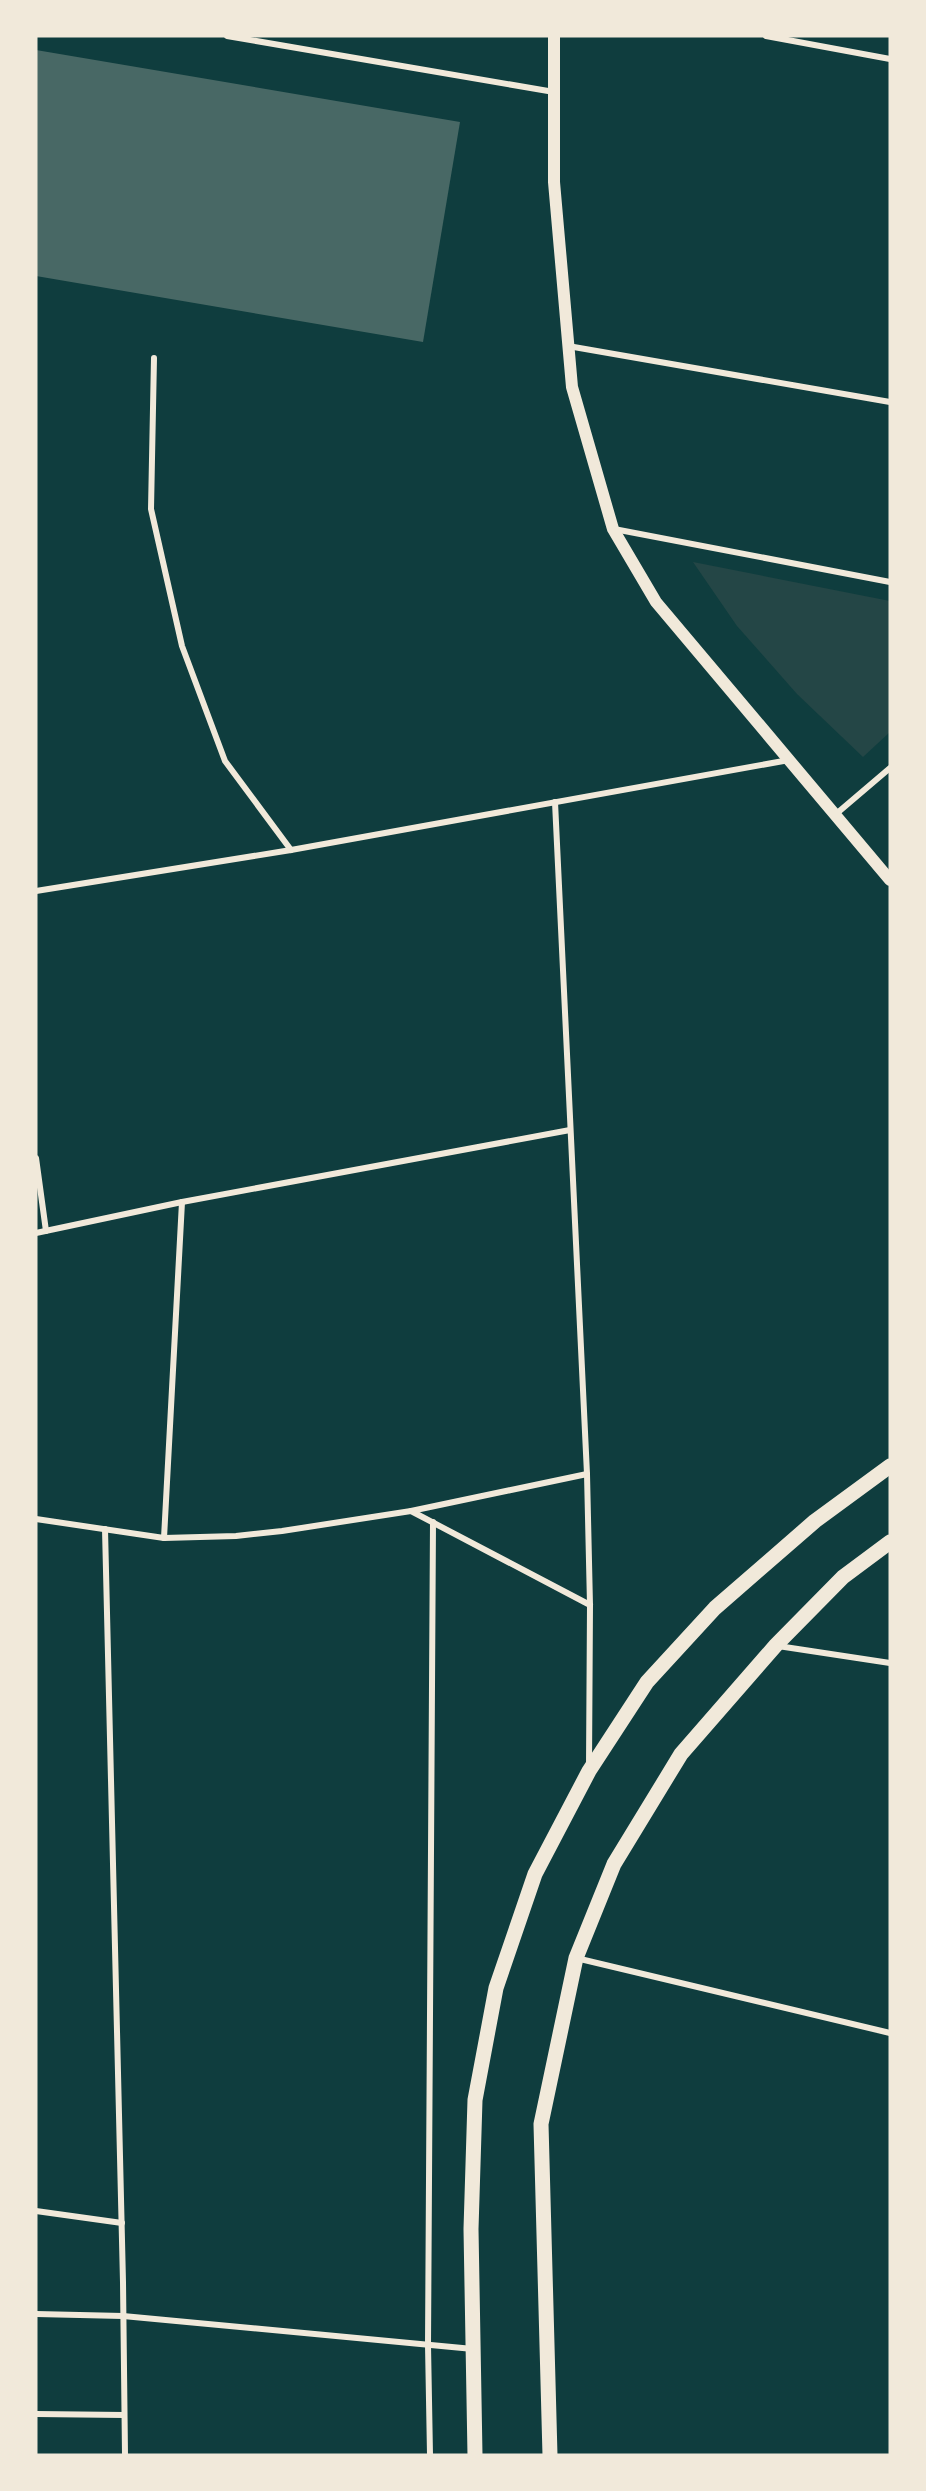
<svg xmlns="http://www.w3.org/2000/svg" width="926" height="2491" viewBox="0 0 926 2491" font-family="'Nunito Sans',sans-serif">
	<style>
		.green { fill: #244646 }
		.building { fill: #486865 }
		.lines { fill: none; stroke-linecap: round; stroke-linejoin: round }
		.minor { stroke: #f1e9da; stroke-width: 6 }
		.secondary { stroke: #f1e9da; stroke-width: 12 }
		.primary { stroke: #f1e9da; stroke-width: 15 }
	</style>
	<rect width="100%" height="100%" fill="#0f3d3e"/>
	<!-- green -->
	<polygon class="green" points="693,562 890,601 890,732 863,757 797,694 737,626"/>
	<!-- building -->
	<polygon class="building" points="36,50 460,122 423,342 36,276"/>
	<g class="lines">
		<!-- minor -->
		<g class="minor">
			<polyline points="227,36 554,92"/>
			<polyline points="766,36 890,59"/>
			<polyline points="568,346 890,402"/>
			<polyline points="154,358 151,509 182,646 225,761 291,850"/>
			<polyline points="614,529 890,582"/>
			<polyline points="555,802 587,1474 590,1605 589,1765"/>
			<polyline points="836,814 890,768"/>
			<polyline points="36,891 291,850 789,760"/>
			<polyline points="36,1158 46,1231"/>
			<polyline points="36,1233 182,1202 570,1130"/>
			<polyline points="411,1511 587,1474"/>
			<polyline points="36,1519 164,1538 236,1536 282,1531 411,1511 590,1605"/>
			<polyline points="105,1529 123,2282 125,2455"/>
			<polyline points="164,1538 182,1202"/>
			<polyline points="778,1646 890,1663"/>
			<polyline points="576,1958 890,2033"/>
			<polyline points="36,2211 122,2223"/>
			<polyline points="36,2314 123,2316 473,2349"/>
			<polyline points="36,2414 124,2415"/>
			<polyline points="430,2455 428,2345 433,1522"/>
		</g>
		<!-- secondary -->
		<polyline class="secondary" points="554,36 554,182 572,387 613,529 656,602 890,880"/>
		<!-- primary -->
		<g class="primary">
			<polyline points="475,2455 471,2229 475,2100 496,1988 535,1874 589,1771 647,1682 715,1608 815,1521 890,1466"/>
			<polyline points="550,2455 541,2124 576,1958 614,1864 681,1754 776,1645 843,1577 890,1542"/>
		</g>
	</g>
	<!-- border -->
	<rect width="926" height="2491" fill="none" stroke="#f1e9da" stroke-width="75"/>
</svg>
